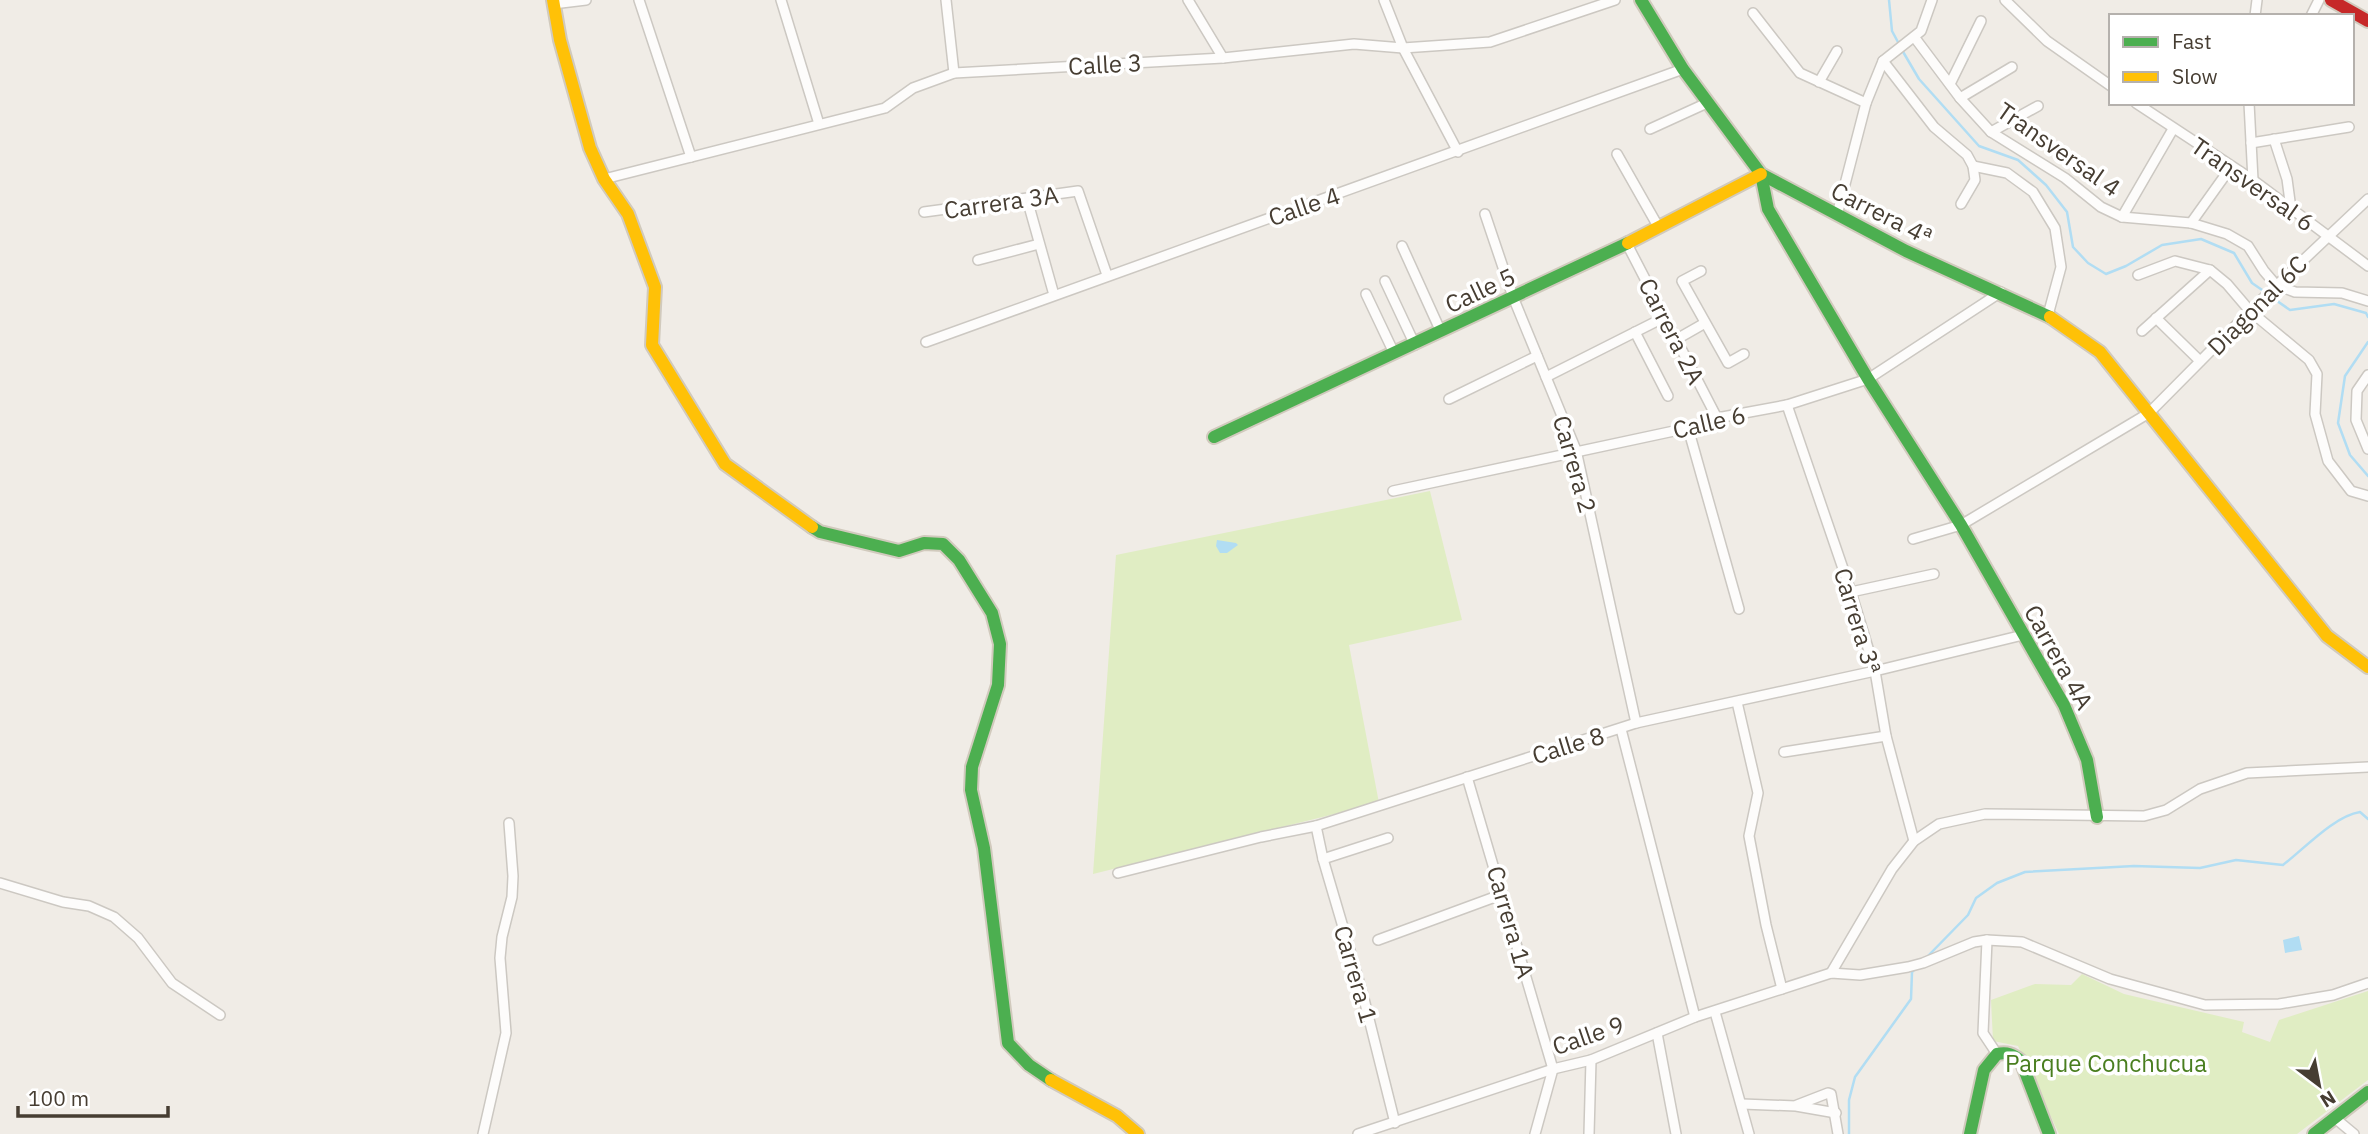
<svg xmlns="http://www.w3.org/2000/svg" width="2368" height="1134" viewBox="0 0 2368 1134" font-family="'IBM Plex Sans',sans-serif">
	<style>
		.green { fill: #e0edc3 }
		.water { fill: #b1ddf3 }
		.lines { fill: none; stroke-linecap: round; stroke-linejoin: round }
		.stream { stroke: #b1ddf3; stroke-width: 2.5 }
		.street-casing { stroke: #ccc8c2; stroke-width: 12 }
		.fast-casing { stroke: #d1cabd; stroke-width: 16 }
		.slow-casing { stroke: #d1cabd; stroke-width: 16 }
		.jam-casing { stroke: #d1cabd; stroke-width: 16 }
		.street { stroke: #fdfcfb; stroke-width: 9 }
		.fast { stroke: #4caf50; stroke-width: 12 }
		.slow { stroke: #ffc107; stroke-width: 12 }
		.jam { stroke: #c62828; stroke-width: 12 }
		.labels { text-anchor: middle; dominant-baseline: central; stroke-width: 7; stroke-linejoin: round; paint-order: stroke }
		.street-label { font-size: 24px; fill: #463d32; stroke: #fff }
		.park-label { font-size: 24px; fill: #497e1f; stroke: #fff }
	</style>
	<rect width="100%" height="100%" fill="#f0ece6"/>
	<!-- green -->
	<g class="green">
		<polygon points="1430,491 1462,620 1349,645 1379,803 1093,874 1116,555"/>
		<polygon points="2082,974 2124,994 2244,1022 2242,1032 2270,1042 2279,1020 2368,991 2368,1080 2297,1134 2059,1134 2018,1046 1993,1041 1991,1000 2035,984 2071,985"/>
	</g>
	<!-- water -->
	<g class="water">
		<polygon points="1217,540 1236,543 1238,545 1227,553 1220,553 1216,546"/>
		<polygon points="2299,936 2302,950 2285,953 2283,940"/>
	</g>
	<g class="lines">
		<!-- stream -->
		<g class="stream">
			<polyline points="1889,0 1892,31 1899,44"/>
			<polyline points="1902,50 1919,79 1979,146 2018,160 2046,185 2067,212 2073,247 2088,263 2106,274 2126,266 2162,245 2201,239 2234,253 2252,283 2265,292"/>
			<polyline points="2270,296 2290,310 2334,304 2366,313 2368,317"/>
			<polyline points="2368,342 2345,376 2338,423 2350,455 2368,476"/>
			<path d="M1925,959L1968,915L1976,898L1997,883L2025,872L2134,866L2200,868L2236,860L2283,865C2304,849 2334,816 2360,812L2368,819"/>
			<polyline points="1849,1134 1849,1100 1855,1077 1911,999 1912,972 1916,968"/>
		</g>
		<!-- street casing -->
		<g class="street-casing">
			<g id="street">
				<polyline points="639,0 691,157"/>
				<polyline points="781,0 819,124"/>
				<polyline points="946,0 954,73"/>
				<polyline points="1188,0 1223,58"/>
				<polyline points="1384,0 1403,48 1458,152"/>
				<polyline points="2005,0 2047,41 2111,86"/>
				<polyline points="553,4 586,0"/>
				<polyline points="1753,13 1800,73 1866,103"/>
				<polyline points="2255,16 2257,0"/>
				<polyline points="2311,16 2319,0"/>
				<polyline points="1915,38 1960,98 1991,132 2065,178 2101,207 2122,217 2191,223 2227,234 2248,246 2264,271 2276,285 2295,292 2342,293 2368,301"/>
				<polyline points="1883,61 1934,127 1967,155 1973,166 1975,180 1961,204"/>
				<polyline points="1819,82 1837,51"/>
				<polyline points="1950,84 1981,21"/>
				<polyline points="1960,98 2012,67"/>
				<polyline points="2136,103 2253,180 2368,266"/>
				<polyline points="2249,103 2253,180"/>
				<polyline points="1650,129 1707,103"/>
				<polyline points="1991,132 2038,106"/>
				<polyline points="2274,139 2287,179 2291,209"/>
				<polyline points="2251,143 2349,127"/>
				<polyline points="1617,154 1659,228"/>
				<polyline points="1973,166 2007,173 2033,192 2055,228 2061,267 2048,315"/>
				<polyline points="604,179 885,108 913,88 954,73 1223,58 1354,44 1403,48 1490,42 1615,0"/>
				<polyline points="1027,199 1054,295"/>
				<polyline points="924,212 1078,191 1107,275"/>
				<polyline points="1485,214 1513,297 1576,450 1636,723"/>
				<polyline points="1837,215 1866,103 1883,61 1921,31 1932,0"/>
				<polyline points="2122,217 2173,129"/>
				<polyline points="2191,223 2231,167"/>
				<polyline points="1627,244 1717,418"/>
				<polyline points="1402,246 1441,332"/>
				<polyline points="978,260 1039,244"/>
				<polyline points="1701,271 1682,281 1728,363 1744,354"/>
				<polyline points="2138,275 2175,261 2210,270 2227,284 2250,311 2309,360 2317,374 2315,414 2328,461 2351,491 2368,496"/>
				<polyline points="1385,281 1415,345"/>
				<polyline points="1366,294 1394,353"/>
				<polyline points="2156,318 2200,361"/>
				<polyline points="2142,331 2210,270"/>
				<polyline points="1635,332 1668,396"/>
				<polyline points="1677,339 1705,323"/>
				<path d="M926,342C1178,250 1431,162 1683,69"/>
				<polyline points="2368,375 2357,391 2356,420 2368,449"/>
				<polyline points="1546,377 1665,317"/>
				<polyline points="1449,399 1537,356"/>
				<polyline points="1787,405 1851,592 1875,671 1886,736 1914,841"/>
				<polyline points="1688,428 1739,609"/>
				<polyline points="1393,491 1688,428 1717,418 1787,405 1868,379 2001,292"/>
				<polyline points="1913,539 1961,525 2149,413 2259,302 2368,199"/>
				<polyline points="1851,592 1934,574"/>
				<polyline points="1737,702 1758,793 1749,836 1766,925 1782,989"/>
				<polyline points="1621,729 1695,1017"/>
				<polyline points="1784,752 1886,736"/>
				<polyline points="1467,777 1553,1069"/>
				<polyline points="1316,826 1323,859 1363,995 1395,1123"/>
				<polyline points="1323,859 1388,838"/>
				<polyline points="1118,873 1261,837 1316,826 1636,723 1875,671 2023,635"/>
				<polyline points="0,883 63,902 89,906 114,917 138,938 172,983 220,1015"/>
				<polyline points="1378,940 1503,894"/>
				<polyline points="1987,940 1983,1033 1997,1054"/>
				<polyline points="1831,973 1892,869 1914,841 1939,824 1985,814 2144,816 2166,810 2200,789 2247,773 2368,767"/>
				<polyline points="1715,1012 1749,1134"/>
				<polyline points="1657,1033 1676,1134"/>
				<polyline points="1742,1104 1796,1106 1836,1113"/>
				<polyline points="1797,1105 1828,1093 1831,1094 1838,1134"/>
				<polyline points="2336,1119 2354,1134"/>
				<polyline points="483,1134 506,1033 500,958 502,937 512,897 513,876 509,823"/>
				<polyline points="1358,1134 1553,1069 1591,1060 1695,1017 1831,973 1860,975 1908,967 1923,963 1974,942 1987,940 2022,942 2110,979 2205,1005 2279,1004 2333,995 2368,983"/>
				<polyline points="1535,1134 1553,1069"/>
				<polyline points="1589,1134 1591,1060"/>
			</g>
		</g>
		<!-- fast casing -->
		<g class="fast-casing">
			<g id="fast">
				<polyline points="1641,0 1683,69 1761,174 1906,251 2050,317"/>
				<polyline points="1761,174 1768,209 1868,379 1961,525 2064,705 2087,760 2097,817"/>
				<polyline points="1214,437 1628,243"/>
				<polyline points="812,527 820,532 899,551 924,543 943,544 959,560 992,613 1000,644 998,685 972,767 971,790 984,848 1008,1043 1029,1065 1051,1080"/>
				<path d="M1970,1134L1984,1070L1997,1054C2007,1052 2013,1054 2021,1061L2049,1134"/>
				<polyline points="2314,1134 2368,1092"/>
			</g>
		</g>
		<!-- slow casing -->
		<g class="slow-casing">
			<g id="slow">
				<polyline points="553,0 560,40 590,148 604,179 628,214 655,287 652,345 725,464 812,527"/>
				<polyline points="1628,243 1761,174"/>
				<polyline points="2050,317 2100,352 2327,636 2368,667"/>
				<polyline points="1051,1080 1117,1116 1138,1134"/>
			</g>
		</g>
		<!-- jam casing -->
		<g class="jam-casing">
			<polyline id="jam" points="2331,0 2368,21"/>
		</g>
		<!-- street -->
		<use href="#street" class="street"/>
		<!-- fast -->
		<use href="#fast" class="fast"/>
		<!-- slow -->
		<use href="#slow" class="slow"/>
		<!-- jam -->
		<use href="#jam" class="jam"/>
	</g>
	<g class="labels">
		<!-- street labels -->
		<g class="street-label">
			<text transform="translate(1105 64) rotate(-3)">Calle 3</text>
			<text transform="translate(2059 149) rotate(35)">Transversal 4</text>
			<text transform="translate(2253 184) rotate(35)">Transversal 6</text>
			<text transform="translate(1001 202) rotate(-8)">Carrera 3A</text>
			<text transform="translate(1304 206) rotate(-19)">Calle 4</text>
			<text transform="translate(1882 213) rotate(27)">Carrera 4ª</text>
			<text transform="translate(1480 290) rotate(-25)">Calle 5</text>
			<text transform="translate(2257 305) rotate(-45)">Diagonal 6C</text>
			<text transform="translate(1672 331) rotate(63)">Carrera 2A</text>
			<text transform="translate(1709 422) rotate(-13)">Calle 6</text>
			<text transform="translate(1575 464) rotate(74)">Carrera 2</text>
			<text transform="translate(1858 621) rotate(73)">Carrera 3ª</text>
			<text transform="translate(2059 657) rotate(61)">Carrera 4A</text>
			<text transform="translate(1568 745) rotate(-17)">Calle 8</text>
			<text transform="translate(1511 922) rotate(74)">Carrera 1A</text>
			<text transform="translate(1356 974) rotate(74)">Carrera 1</text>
			<text transform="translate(1588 1035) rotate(-19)">Calle 9</text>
		</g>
		<!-- park labels -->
		<g class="park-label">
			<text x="2106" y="1063">Parque Conchucua</text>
		</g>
	</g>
	<!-- legend -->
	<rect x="2109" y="14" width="245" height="91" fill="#ffffff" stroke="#b5b1ad" stroke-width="2"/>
	<rect x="2123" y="37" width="35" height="10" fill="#4caf50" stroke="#b5b1ad" stroke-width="2"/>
	<text x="2172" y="49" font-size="21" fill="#463d32">Fast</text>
	<rect x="2123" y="72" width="35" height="10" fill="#ffc107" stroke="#b5b1ad" stroke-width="2"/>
	<text x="2172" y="84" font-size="21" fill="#463d32">Slow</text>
	<!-- north arrow -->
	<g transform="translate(2319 1085) rotate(148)" stroke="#ffffff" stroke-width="5" paint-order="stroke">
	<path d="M0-5L12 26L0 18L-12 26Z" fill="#463d32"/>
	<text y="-10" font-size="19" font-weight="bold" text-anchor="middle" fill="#463d32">N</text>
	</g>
	<!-- scale -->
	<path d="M18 1106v10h150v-10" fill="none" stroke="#463d32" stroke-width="3.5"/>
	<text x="28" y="1106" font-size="21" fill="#463d32" stroke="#ffffff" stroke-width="5" paint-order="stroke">100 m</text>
</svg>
